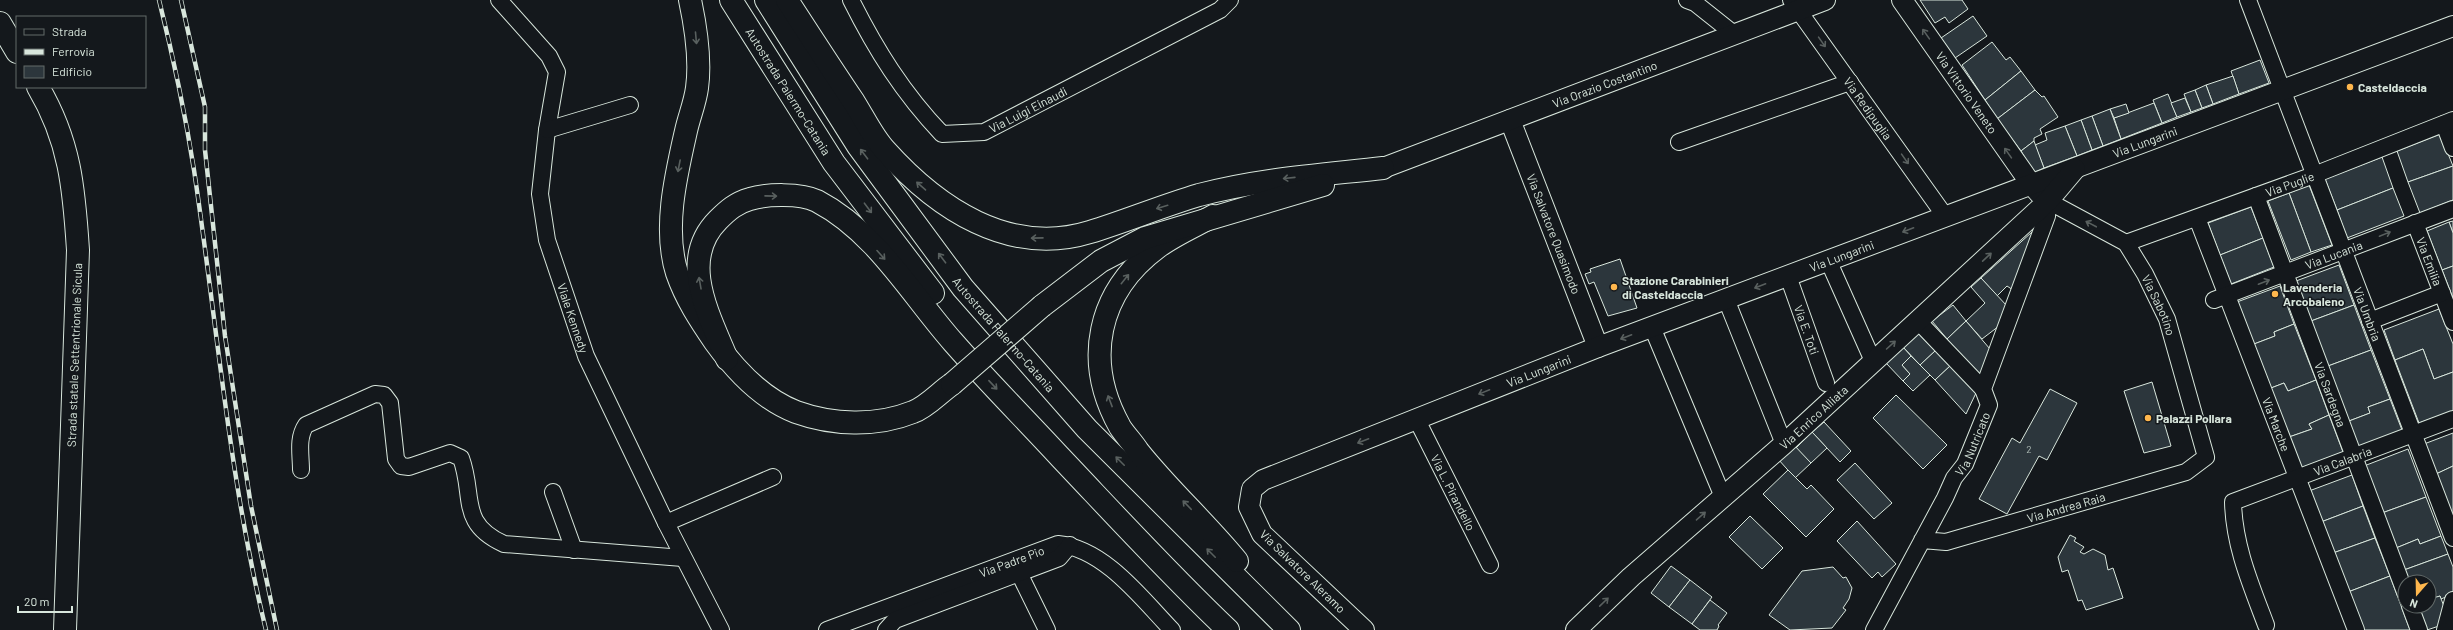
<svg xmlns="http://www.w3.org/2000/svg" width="2453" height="630" viewBox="0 0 2453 630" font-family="Barlow,sans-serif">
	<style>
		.building { fill: #2c363c; stroke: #d8e6dc }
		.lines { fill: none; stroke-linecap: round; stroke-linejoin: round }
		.minor-casing { stroke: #d8e6dc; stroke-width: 18 }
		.tertiary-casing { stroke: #d8e6dc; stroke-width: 22 }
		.secondary-casing { stroke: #d8e6dc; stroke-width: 24 }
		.motorway-casing { stroke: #d8e6dc; stroke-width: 24 }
		.minor { stroke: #14181c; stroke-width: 16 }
		.tertiary { stroke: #14181c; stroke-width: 20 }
		.secondary { stroke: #14181c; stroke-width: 22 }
		.motorway { stroke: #14181c; stroke-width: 22 }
		.rail-casing { stroke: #d8e6dc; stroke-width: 4.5 }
		.rail { stroke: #14181c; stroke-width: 3; stroke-dasharray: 9; stroke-linecap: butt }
		.motorway-bridge-casing { stroke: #d8e6dc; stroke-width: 24; stroke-linecap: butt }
		.motorway-bridge { stroke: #14181c; stroke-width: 22 }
		.oneway { stroke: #59605f }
		.poi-dot { fill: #ffb74d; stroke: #14181c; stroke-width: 1.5 }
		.labels { text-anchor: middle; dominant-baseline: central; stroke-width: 3; stroke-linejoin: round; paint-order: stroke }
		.number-label { font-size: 10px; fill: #adbab4 }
		.street-label { font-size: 12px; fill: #d8e6dc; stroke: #14181c }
		.poi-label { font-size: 12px; font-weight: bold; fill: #d8e6dc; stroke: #14181c; text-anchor: start }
	</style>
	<rect width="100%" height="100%" fill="#14181c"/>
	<!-- building -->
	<g class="building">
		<polygon points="1920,0 1962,0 1968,9 1949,23 1945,17 1935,23"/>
		<polygon points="1973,16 1987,36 1955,58 1941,38"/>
		<polygon points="1992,42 2006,60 2010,57 2021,71 1985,100 1962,65"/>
		<polygon points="2260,60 2269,83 2239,94 2231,71"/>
		<polygon points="2021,71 2035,90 1997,119 1985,100"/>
		<polygon points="2233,76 2239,94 2213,104 2206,85"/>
		<polygon points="2206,85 2213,104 2202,108 2195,90"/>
		<polygon points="2035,90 2042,97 2044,96 2058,117 2040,129 2042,134 2034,138 2034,141 2021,151 1997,119"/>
		<polygon points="2195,90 2202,108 2191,112 2184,94"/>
		<polygon points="2168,94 2177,117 2162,123 2153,100"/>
		<polygon points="2185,98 2191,112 2177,117 2171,103"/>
		<polygon points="2154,103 2162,123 2121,139 2114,118"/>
		<polygon points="2126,104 2129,113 2114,118 2110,109"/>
		<polygon points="2110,109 2121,139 2103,146 2092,116"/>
		<polygon points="2092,116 2103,146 2092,150 2081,120"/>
		<polygon points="2081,120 2092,150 2077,156 2065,126"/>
		<polygon points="2065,126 2077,156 2044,168 2035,145 2047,140 2045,133"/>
		<polygon points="2440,134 2453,166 2408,182 2397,151"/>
		<polygon points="2034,141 2044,168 2034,173 2021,151"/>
		<polygon points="2382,157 2393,188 2337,210 2325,179"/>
		<polygon points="2453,166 2453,200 2420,213 2408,182"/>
		<polygon points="2309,185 2332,245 2311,252 2289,193"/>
		<polygon points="2393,188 2404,216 2347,238 2337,210"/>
		<polygon points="2289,193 2311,252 2291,260 2268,201"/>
		<polygon points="2251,207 2263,238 2220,255 2208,223"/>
		<polygon points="2453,221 2453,233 2449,222"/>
		<polygon points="2449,222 2453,233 2453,266 2442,270 2427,231"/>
		<polygon points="2032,232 2035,235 2013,290 2007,286 1997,296 1981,278"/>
		<polygon points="2263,238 2274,267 2231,284 2220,255"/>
		<polygon points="1620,259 1637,308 1608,316 1594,282 1589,284 1585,274 1591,272 1590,269"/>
		<polygon points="2339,265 2354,305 2311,321 2296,281"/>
		<polygon points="2453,266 2453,298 2442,270"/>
		<polygon points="1981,278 2007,306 1999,326 1982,339 1966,321 1985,303 1971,287"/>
		<polygon points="2280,286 2294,324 2274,332 2275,336 2254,344 2237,302"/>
		<polygon points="1953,305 1966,321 1947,339 1932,321"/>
		<polygon points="2354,305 2371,350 2328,366 2311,321"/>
		<polygon points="2439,309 2453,344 2453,372 2434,379 2423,349 2395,360 2384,330"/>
		<polygon points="1966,321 1990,349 1979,377 1947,339"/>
		<polygon points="2294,324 2316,380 2288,391 2284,383 2271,388 2254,344 2275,336 2274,332"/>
		<polygon points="1918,333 1935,351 1920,365 1903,347"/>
		<polygon points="1903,347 1911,356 1902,365 1910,374 1903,381 1886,363"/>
		<polygon points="2423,349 2434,379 2453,372 2453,411 2419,423 2395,360"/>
		<polygon points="2371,350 2390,399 2368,407 2370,413 2349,421 2328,366"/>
		<polygon points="1935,351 1950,366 1935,380 1920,365"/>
		<polygon points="1911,356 1930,375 1913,391 1903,381 1910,374 1902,365"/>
		<polygon points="1950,366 1976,393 1966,414 1935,380"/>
		<polygon points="2316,380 2329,415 2309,424 2312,429 2289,437 2271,388 2284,383 2288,391"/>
		<polygon points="2152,382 2171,446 2144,453 2124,391"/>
		<polygon points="2050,389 2077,403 2047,460 2039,456 2007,514 1979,499 2012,438 2020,443"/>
		<polygon points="1896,395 1947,445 1923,469 1873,418"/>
		<polygon points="2390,399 2402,430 2358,447 2349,421 2370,413 2368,407"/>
		<polygon points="2329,415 2343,452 2301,468 2289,437 2312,429 2309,424"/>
		<polygon points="1824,422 1851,451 1840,462 1812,432"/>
		<polygon points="1812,432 1827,448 1811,463 1796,448"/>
		<polygon points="2453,433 2453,466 2436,474 2424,444"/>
		<polygon points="1793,444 1811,463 1795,478 1778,459"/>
		<polygon points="2408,449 2426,497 2382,513 2364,466"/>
		<polygon points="1855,463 1892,503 1874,519 1837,480"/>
		<polygon points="2453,466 2453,519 2436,474"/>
		<polygon points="1788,470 1807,489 1811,485 1834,509 1806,537 1763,494"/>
		<polygon points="2352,475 2363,506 2321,522 2309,491"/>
		<polygon points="2426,497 2441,536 2420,544 2418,539 2396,548 2382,513"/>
		<polygon points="2363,506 2375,538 2333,553 2321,522"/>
		<polygon points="1750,516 1783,548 1762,569 1729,537"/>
		<polygon points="1857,521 1896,564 1882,577 1878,572 1872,578 1837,541"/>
		<polygon points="2070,535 2076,538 2074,541 2084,547 2080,552 2084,554 2093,549 2105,555 2108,570 2113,568 2123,598 2086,610 2082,600 2078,601 2068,570 2062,572 2058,557"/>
		<polygon points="2441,536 2448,554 2404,570 2396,548 2418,539 2420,544"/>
		<polygon points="2375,538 2390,576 2348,592 2333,553"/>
		<polygon points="2448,554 2453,567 2453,594 2441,599 2440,596 2429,600 2429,582 2409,582 2404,570"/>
		<polygon points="1671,566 1690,580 1669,607 1651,593"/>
		<polygon points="1833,567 1843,578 1846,577 1852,588 1849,599 1843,608 1846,610 1832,628 1790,630 1769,615 1802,571"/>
		<polygon points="2390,576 2410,630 2362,630 2348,592"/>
		<polygon points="1690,580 1712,597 1692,624 1669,607"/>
		<polygon points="2440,596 2445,609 2439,626 2427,630 2418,606 2429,606 2429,599"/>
		<polygon points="1710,600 1727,613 1718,625 1719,626 1717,630 1700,630 1692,624"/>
	</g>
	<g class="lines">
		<!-- minor casing -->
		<g class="minor-casing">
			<g id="minor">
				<path id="s1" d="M499,0L549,56L557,72L547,130L540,194L547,240L586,356L666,523L721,630"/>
				<path id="s2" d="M851,0C876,50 903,93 942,134L984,132L1220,10L1230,0"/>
				<polyline points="1687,0 1695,3 1734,34"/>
				<path id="s3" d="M1791,0L1945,216"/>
				<path id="s4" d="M2248,0L2453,538"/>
				<polyline points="2444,124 2453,148"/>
				<polyline points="547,130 630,105"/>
				<polyline points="1679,142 1850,82"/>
				<path id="s5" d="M2256,196L2405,592"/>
				<path id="s6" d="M2197,218L2356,630"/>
				<path id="s7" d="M2415,223L2453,322"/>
				<path id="s8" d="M2126,243L2314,175L2453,120"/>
				<polyline points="1828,260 1873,361"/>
				<path id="s9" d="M1788,276L1826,383"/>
				<polyline points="1726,299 1784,444"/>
				<path id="s10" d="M2214,300L2453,209"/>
				<polyline points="1918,321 1983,389"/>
				<polyline points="2370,321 2442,293"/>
				<polyline points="1652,327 1723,497"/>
				<path id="s11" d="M1417,420L1490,565"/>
				<path d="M301,470C301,455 297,438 306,425L375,394L384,395L390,403L396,459L401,466L409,467L450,453L461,458C475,496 458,523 504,544L683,558"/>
				<polyline points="553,492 574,550"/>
				<polyline points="666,523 773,477"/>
				<polyline points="1019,573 1047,630"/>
				<polyline points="2410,606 2419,630"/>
				<path id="s12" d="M2266,625C2251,585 2234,546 2233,502L2453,419"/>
				<path id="s13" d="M827,630L1058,544C1105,549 1142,599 1172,630"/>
				<polyline points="886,630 895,620 1059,558 1070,545"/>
				<path id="s14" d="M1874,630L1945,498L1954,478L1965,464L1989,405L1983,389L2047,216L2048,201L2126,243L2145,274L2167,319L2206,457L2186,472L1946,542L1922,540"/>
				<polyline points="2445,630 2453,600"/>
			</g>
		</g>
		<!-- tertiary casing -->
		<g class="tertiary-casing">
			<g id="tertiary">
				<path id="s15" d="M1902,0L2031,184L2039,193"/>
				<path id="s16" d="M1510,120L1598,347"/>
				<path id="s17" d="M1383,168L1825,0"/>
				<path id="s18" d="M1364,630L1262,534L1249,507L1252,489L1263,480L1598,347L2453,26"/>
				<path id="s19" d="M1576,630L1631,577L1784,444L2048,201L2075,169"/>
			</g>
		</g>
		<!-- secondary casing -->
		<g class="secondary-casing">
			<g id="secondary">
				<polyline points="0,23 17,52"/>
				<path d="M38,87C70,141 74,188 78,250L65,630"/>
			</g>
		</g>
		<!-- motorway casing -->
		<g class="motorway-casing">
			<g id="motorway">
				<path d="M690,0C696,28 701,59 697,88C695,103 689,117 686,131C676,175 663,229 677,273C686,299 700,320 715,342C736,371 762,399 796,412C832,425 876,427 913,412C927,407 940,392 952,384"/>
				<path id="s20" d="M731,0L834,163L933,293"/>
				<path id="s21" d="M766,0L858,146L963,288L1087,429L1289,630"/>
				<path d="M787,0C809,34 831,68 854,102C864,118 873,137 885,150C937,208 1009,257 1090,232C1126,221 1162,206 1199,195C1259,179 1321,175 1383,168"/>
				<path d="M1213,216C1195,226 1174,235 1158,247C1097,292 1083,361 1120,427C1125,435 1133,443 1138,451C1169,490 1206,523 1237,561"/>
				<polyline points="1042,306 1101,261 1145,238 1323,185"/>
				<path d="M727,359C709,315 678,260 718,220C728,210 736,203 750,199C766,194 801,193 817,201C876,232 910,293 953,342C988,382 1025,419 1061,458C1116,516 1170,575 1228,630"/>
			</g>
		</g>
		<!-- minor -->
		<use href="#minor" class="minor"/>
		<!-- tertiary -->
		<use href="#tertiary" class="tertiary"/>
		<!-- secondary -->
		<use href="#secondary" class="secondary"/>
		<!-- motorway -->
		<use href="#motorway" class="motorway"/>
		<!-- rail casing -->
		<g class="rail-casing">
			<g id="rail">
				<path d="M159,0C173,56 185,113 194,170C217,323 229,479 266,630"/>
				<polyline points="181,0 205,107 205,150 225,336 251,506 277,630"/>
			</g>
		</g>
		<!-- rail -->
		<use href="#rail" class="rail"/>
		<!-- motorway-bridge casing -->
		<g class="motorway-bridge-casing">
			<polyline id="motorway-bridge" points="952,384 1042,306"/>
		</g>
		<!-- motorway-bridge -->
		<use href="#motorway-bridge" class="motorway-bridge"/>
	</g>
	<!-- one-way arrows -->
	<defs><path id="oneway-shaft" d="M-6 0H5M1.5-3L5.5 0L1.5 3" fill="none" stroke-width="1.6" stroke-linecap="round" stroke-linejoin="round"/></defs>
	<g class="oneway">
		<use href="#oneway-shaft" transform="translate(1926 34) rotate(-125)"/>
		<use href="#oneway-shaft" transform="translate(696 38) rotate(85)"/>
		<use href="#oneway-shaft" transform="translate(1822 42) rotate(55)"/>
		<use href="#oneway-shaft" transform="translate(2008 153) rotate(-125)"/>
		<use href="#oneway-shaft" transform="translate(864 154) rotate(-127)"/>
		<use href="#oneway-shaft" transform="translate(1905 159) rotate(55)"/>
		<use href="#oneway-shaft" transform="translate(679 166) rotate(101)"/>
		<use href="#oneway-shaft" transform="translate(1289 178) rotate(174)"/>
		<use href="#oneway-shaft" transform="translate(921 186) rotate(-139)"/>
		<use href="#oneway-shaft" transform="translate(771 196) rotate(1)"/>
		<use href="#oneway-shaft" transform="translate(1162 207) rotate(163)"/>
		<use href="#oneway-shaft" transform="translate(868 208) rotate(53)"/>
		<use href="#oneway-shaft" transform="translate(2091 224) rotate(-152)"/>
		<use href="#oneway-shaft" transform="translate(1908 230) rotate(159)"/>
		<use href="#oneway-shaft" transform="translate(2385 234) rotate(-22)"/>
		<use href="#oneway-shaft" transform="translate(1037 238) rotate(179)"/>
		<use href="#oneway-shaft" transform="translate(881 255) rotate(48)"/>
		<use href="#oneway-shaft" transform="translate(1987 257) rotate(-43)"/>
		<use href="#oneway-shaft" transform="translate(942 258) rotate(-127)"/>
		<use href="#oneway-shaft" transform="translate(1125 279) rotate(-51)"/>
		<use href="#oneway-shaft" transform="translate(2264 282) rotate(-21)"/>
		<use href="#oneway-shaft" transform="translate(700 283) rotate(-100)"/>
		<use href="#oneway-shaft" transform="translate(1760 286) rotate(159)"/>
		<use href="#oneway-shaft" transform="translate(1626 337) rotate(159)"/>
		<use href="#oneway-shaft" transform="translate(1891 345) rotate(-42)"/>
		<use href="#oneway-shaft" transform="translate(993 385) rotate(47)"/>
		<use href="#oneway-shaft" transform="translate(1484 392) rotate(158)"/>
		<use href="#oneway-shaft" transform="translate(1110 401) rotate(-111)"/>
		<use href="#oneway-shaft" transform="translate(1363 441) rotate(159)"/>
		<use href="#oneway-shaft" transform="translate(1120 461) rotate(-135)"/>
		<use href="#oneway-shaft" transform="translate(1187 505) rotate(-134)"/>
		<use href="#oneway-shaft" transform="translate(1701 516) rotate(-41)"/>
		<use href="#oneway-shaft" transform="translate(1211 553) rotate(-135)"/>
		<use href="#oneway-shaft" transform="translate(1604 602) rotate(-44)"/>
	</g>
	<!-- markers -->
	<g class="poi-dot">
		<circle cx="2350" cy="87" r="4"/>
		<circle cx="1614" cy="287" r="4"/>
		<circle cx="2275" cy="294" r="4"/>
		<circle cx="2148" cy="418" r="4"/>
	</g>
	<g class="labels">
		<!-- number labels -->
		<g class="number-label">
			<text x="2029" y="449">2</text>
		</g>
		<!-- street labels -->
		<g class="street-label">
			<text stroke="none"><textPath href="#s17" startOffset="237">Via Orazio Costantino</textPath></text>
			<text stroke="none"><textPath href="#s20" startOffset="108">Autostrada Palermo-Catania</textPath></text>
			<text stroke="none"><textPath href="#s15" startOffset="113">Via Vittorio Veneto</textPath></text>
			<text stroke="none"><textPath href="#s3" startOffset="133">Via Redipuglia</textPath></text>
			<text stroke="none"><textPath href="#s2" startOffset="254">Via Luigi Einaudi</textPath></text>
			<text stroke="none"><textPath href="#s18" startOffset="1147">Via Lungarini</textPath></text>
			<text stroke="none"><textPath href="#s8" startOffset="174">Via Puglie</textPath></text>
			<text stroke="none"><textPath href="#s16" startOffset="122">Via Salvatore Quasimodo</textPath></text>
			<text stroke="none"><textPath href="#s18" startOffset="823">Via Lungarini</textPath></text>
			<text stroke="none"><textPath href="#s10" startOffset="128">Via Lucania</textPath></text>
			<text stroke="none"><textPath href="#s7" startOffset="41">Via Emilia</textPath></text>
			<text stroke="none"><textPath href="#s14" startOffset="629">Via Sabotino</textPath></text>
			<text stroke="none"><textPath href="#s4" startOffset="336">Via Umbria</textPath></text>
			<text stroke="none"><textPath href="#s1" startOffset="345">Viale Kennedy</textPath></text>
			<text stroke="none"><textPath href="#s9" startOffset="57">Via E. Toti</textPath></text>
			<text stroke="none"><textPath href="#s21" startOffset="411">Autostrada Palermo-Catania</textPath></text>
			<text transform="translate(74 355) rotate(-88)">Strada statale Settentrionale Sicula</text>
			<text stroke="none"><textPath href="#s18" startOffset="499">Via Lungarini</textPath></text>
			<text stroke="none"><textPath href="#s5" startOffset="212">Via Sardegna</textPath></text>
			<text stroke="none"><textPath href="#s19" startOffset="319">Via Enrico Alliata</textPath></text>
			<text stroke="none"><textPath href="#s6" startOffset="221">Via Marche</textPath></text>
			<text stroke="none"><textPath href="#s14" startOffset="211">Via Nutricato</textPath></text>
			<text stroke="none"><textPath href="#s12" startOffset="245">Via Calabria</textPath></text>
			<text stroke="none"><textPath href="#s11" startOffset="81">Via L. Pirandello</textPath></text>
			<text transform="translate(2066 507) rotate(-16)">Via Andrea Raia</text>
			<text stroke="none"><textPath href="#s13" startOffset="197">Via Padre Pio</textPath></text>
			<text transform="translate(1303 571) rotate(44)">Via Salvatore Aleramo</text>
		</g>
		<!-- poi labels -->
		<g class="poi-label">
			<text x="2358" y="87">Casteldaccia</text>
			<text x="1622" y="280">Stazione Carabinieri<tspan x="1622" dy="14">di Casteldaccia</tspan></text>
			<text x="2283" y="287">Lavenderia<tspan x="2283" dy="14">Arcobaleno</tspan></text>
			<text x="2156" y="418">Palazzi Pollara</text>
		</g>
	</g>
	<!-- legend -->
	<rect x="16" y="16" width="130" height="72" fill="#14181c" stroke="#626a69"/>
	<rect x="24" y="29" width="20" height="6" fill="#14181c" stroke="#626a69"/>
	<text x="52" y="36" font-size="12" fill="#d8e6dc">Strada</text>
	<rect x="24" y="49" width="20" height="6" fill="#d8e6dc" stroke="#626a69"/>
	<text x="52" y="56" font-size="12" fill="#d8e6dc">Ferrovia</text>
	<rect x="24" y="66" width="20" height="12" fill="#2c363c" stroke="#626a69"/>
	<text x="52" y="76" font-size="12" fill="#d8e6dc">Edificio</text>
	<!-- north arrow -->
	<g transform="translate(2417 594) rotate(200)"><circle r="19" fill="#14181c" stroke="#626a69"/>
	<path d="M0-3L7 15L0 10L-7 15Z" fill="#ffb74d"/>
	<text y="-6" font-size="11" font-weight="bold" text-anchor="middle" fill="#d8e6dc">N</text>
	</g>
	<!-- scale -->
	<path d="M18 606v6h54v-6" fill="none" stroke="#d8e6dc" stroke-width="2"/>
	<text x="24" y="606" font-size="12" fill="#d8e6dc" stroke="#14181c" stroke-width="3" paint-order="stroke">20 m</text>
</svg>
